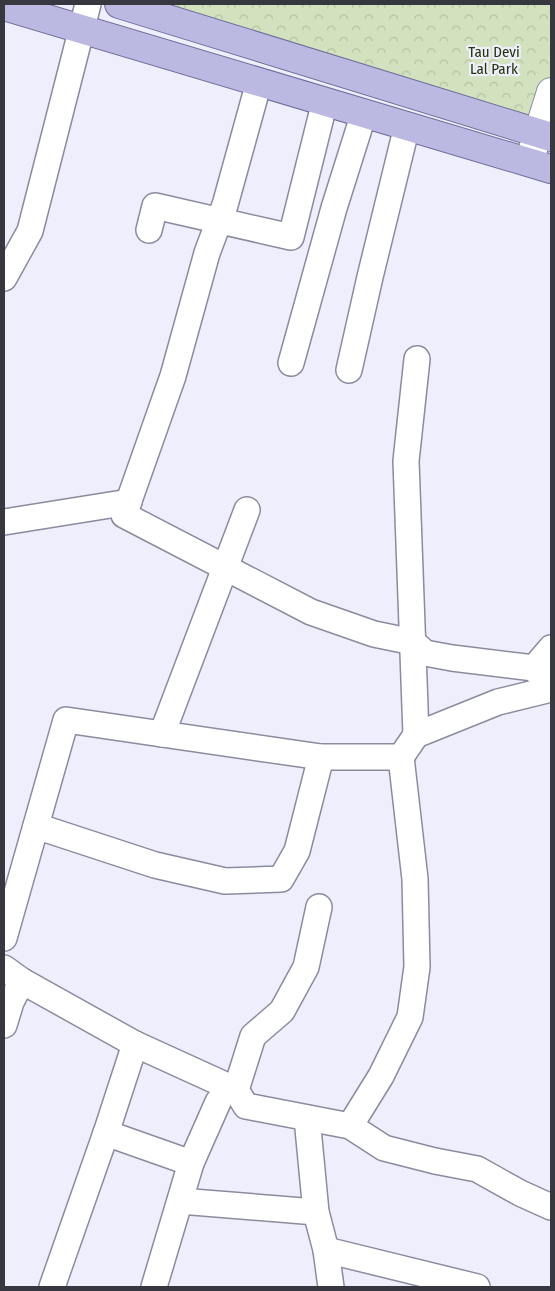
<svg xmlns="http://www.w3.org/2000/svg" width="555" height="1291" viewBox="0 0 555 1291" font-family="'Fira Sans Condensed',sans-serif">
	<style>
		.park { fill: url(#park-crowns) }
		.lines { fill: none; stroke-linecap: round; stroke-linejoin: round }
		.minor-casing { stroke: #8a8b9f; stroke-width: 28 }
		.tertiary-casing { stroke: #8a8b9f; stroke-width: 30 }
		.primary-casing { stroke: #6f6e9c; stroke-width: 30 }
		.minor { stroke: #fff; stroke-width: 25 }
		.tertiary { stroke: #fff; stroke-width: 28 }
		.primary { stroke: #bbb9e1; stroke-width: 28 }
		.labels { text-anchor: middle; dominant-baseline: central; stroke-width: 4.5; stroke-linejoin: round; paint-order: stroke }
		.park-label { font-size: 15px; fill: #26340a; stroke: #eeeefc }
	</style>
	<defs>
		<pattern id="park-crowns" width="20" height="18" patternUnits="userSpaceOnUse" patternTransform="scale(1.25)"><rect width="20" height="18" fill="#d2e1be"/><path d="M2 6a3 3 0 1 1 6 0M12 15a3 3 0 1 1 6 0" fill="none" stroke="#b5c2a4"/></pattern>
	</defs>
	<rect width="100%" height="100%" fill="#eeeefc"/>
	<!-- park -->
	<polygon class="park" points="117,4 551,4 551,96 538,132"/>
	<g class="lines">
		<!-- minor casing -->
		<g class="minor-casing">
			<g id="minor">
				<polyline points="259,82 225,205 207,253 173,376 124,515 311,612 374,634 413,642 425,653 452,658 534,668 551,688"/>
				<polyline points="149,230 155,206 291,237 325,101"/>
				<polyline points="4,278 30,231 88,4"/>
				<polyline points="291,363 334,208 364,113"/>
				<polyline points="349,370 370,277 407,126"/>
				<polyline points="4,522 129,502"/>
				<polyline points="534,668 551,648"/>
				<polyline points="162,734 247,510"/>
				<polyline points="416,735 406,461 417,359"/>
				<polyline points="36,826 155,865 225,881 281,879 297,851 321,757"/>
				<polyline points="319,907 306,967 282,1011 253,1036 236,1090 246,1106 350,1126 384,1148 435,1161 477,1169 520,1193 551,1207"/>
				<polyline points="4,938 66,720 321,757 401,757 416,735 498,702 551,689"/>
				<polyline points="4,968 22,981 135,1044 236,1090"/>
				<polyline points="4,1025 11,1002 22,981"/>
				<polyline points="307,1118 316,1212 326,1250 331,1287"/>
				<polyline points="350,1126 381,1076 410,1017 417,967 415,879 401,757"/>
				<polyline points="106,1133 191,1163"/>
				<polyline points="180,1201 316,1212"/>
				<polyline points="326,1250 477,1287"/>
				<polyline points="52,1287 106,1133 135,1044"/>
				<polyline points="154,1287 191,1163 218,1102"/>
			</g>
		</g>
		<!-- tertiary casing -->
		<g class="tertiary-casing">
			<polyline id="tertiary" points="529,162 551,92"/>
		</g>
		<!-- primary casing -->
		<g class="primary-casing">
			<g id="primary">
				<polyline points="119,4 551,137"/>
				<polyline points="4,6 551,169"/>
			</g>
		</g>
		<!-- minor -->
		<use href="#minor" class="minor"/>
		<!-- tertiary -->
		<use href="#tertiary" class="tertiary"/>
		<!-- primary -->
		<use href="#primary" class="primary"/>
	</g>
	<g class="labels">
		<!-- park labels -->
		<g class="park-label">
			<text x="494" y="52">Tau Devi<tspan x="494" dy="17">Lal Park</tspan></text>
		</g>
	</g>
	<!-- border -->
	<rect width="555" height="1291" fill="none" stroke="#373740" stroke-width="10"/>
</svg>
